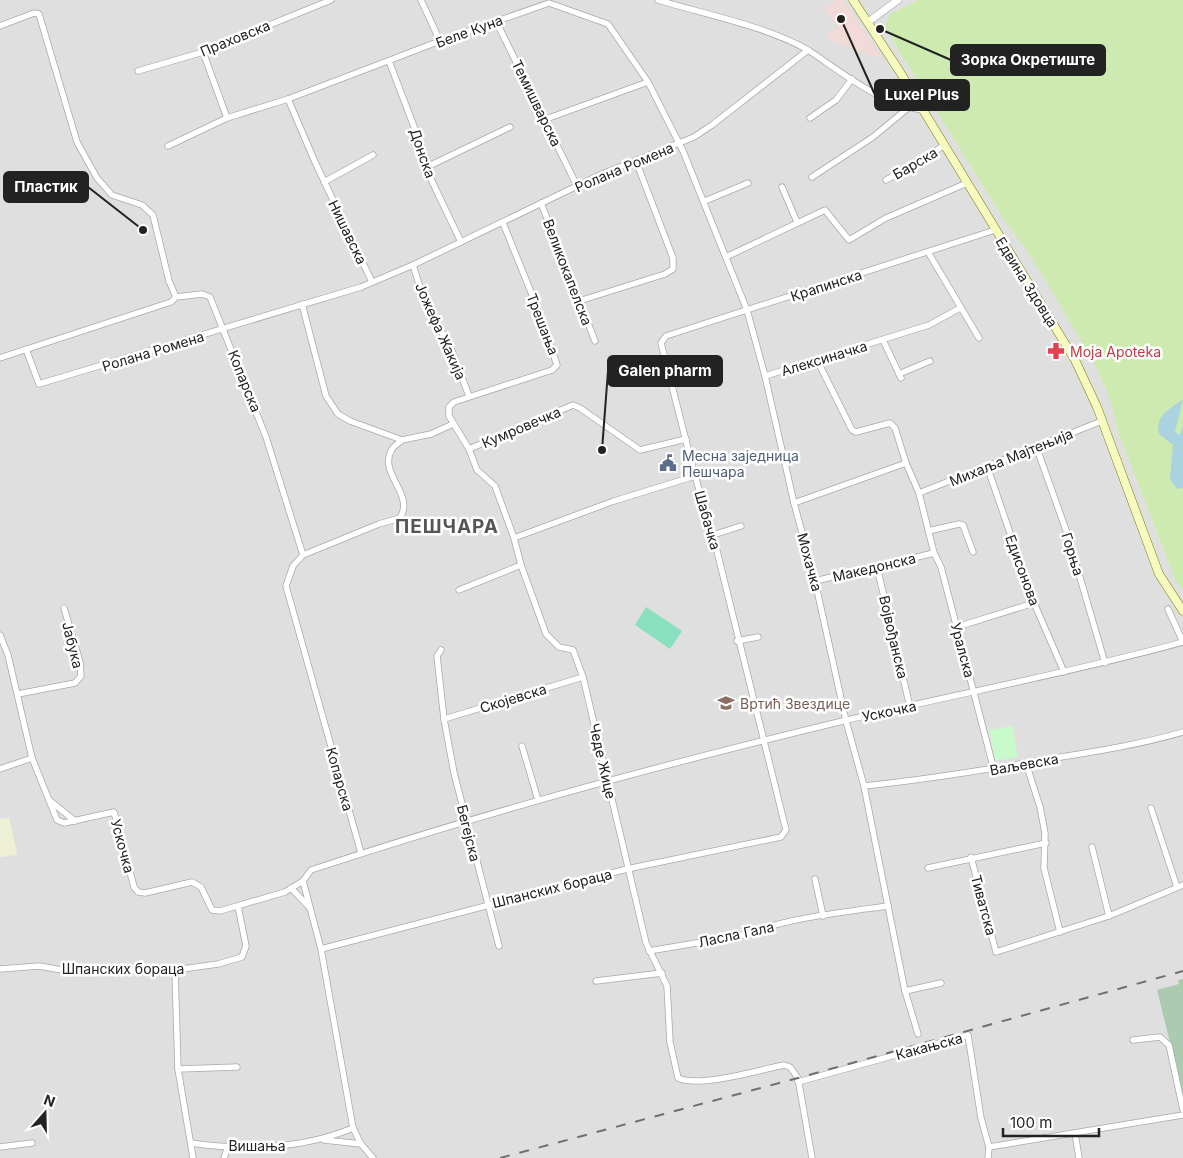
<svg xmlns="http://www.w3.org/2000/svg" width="1183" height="1158" viewBox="0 0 1183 1158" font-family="Inter,sans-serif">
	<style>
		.residential { fill: #e0dfdf }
		.commercial { fill: #f2dad9 }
		.farmland { fill: #eef0d5 }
		.grass { fill: #cdebb0 }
		.cemetery { fill: #aacbaf }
		.park { fill: #c8facc }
		.pitch { fill: #88e0be }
		.water { fill: #aad3df }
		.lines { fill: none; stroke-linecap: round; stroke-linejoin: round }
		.minor-casing { stroke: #a9a9a9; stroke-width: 7 }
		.tertiary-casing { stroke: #a9a9a9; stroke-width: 8 }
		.secondary-casing { stroke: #707d05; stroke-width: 9 }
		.minor { stroke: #fff; stroke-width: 5.5 }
		.tertiary { stroke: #fff; stroke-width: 7 }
		.secondary { stroke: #f7fabf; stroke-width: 8 }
		.rail { stroke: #707070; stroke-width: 2; stroke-dasharray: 10 10; stroke-linecap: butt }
		.labels { text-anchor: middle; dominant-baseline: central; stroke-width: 5; stroke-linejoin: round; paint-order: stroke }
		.street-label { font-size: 14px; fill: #222; stroke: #fff }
		.health-label { font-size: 14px; fill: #be3a42; stroke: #fff; text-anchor: start }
		.service-label { font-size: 14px; fill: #4e5e75; stroke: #fff; text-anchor: start }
		.education-label { font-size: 14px; fill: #785e54; stroke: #fff; text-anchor: start }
		.district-label { font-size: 19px; font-weight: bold; letter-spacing: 1px; fill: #555; stroke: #fff }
		.leader { fill: none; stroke: #222; stroke-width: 2 }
		.callout-dot { fill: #222; stroke: #fff; stroke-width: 2 }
		.callout { fill: #222; stroke: #222; stroke-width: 2 }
		.callout-label { font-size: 15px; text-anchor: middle; font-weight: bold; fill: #fff }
	</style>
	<rect width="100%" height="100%" fill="#f2efe9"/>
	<!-- residential -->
	<polygon class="residential" points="0,0 918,0 890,14 884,27 1004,220 1027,248 1099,371 1115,411 1117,430 1176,582 1183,590 1183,1158 0,1158 0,857 17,854 9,818 0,819"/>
	<!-- commercial -->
	<polygon class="commercial" points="835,0 843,0 882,59 828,40 829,33 838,28 825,8"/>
	<!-- farmland -->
	<polygon class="farmland" points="9,818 17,855 0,857 0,819"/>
	<!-- grass -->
	<path class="grass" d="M918,0H1183V590L1176,582L1117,430C1111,387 1088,352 1066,316C1047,282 1028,250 1004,220L884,27L890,14Z"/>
	<!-- cemetery -->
	<polygon class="cemetery" points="1183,979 1183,1095 1157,990 1179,984 1178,980"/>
	<!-- park -->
	<polygon class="park" points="1012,726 1018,757 995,761 989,730"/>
	<!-- pitch -->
	<polygon class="pitch" points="646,607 682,631 670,649 635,625"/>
	<!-- water -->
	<path class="water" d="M1183,399L1175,432L1180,435L1183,426V488L1177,489L1170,479L1173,445L1159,434C1155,415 1169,410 1183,399Z"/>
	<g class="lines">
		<!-- minor casing -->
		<g class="minor-casing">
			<g id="minor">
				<polyline points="421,0 440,41"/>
				<path d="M658,0C704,14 766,26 808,50"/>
				<polyline points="496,21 577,186"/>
				<polyline points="0,26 34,13 39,14 77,142 97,178 112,195 142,205 153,215 169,281 176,297 202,294 210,297 266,437 303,555"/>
				<polyline points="203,52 227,118"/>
				<polyline points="389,61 429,166 429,175 461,242"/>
				<polyline points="138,71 203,52 331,0"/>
				<polyline points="288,99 315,162 372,282"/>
				<polyline points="810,118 836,100 852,79"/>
				<polyline points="546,119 648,82"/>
				<polyline points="168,146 227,118 288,99 440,41 549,3 608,24 648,82 683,151 747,310 765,376 794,503 815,581 846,721 864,786 905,991 918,1034"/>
				<polyline points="429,166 510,127"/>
				<polyline points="812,177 873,137 908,108"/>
				<polyline points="886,180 925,159 944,145"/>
				<polyline points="324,182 373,155"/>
				<polyline points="782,187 797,222"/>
				<polyline points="705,201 748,183"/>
				<polyline points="541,203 595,341"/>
				<path d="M503,223L535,302L557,365L552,370L454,402L449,407V416L469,449L477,470L495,486L514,538L521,565L546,634L559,647L573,650L583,677L646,943L667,986L670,1042L678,1078C700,1088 759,1070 784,1065L790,1067L798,1078L812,1158"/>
				<polyline points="928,252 979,338"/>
				<polyline points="726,257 825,210 849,240 886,218 967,183"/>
				<polyline points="413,265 424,300 452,351 469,396"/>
				<polyline points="579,301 665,274 673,269 673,258 636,161"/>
				<polyline points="302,304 326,396 338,414 350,421 402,440 431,434 453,424"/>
				<polyline points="883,340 901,378"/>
				<path d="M26,349L39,384L361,287L413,265L602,174L694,137L712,125L808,50C843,73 880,104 922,110"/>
				<polyline points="0,358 171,302 176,297"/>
				<polyline points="817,360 852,430 856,432 890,423 895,428 906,463 919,493 934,553 941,567 994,770"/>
				<polyline points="899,374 930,361"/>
				<polyline points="765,376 929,325 960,308"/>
				<polyline points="1036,446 1067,533 1105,663"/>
				<polyline points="469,449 573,405 580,408 640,450 686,439"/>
				<polyline points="987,466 1034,603 1064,672"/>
				<polyline points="919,493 1102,421"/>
				<polyline points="794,503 906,463"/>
				<polyline points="928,531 959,524 963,525 973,552"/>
				<polyline points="713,535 741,526"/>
				<polyline points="514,538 614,501 695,476"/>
				<polyline points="877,567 910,707"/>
				<polyline points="815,581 934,553"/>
				<polyline points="459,590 521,565"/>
				<polyline points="1168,609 1183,642"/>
				<polyline points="957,627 1034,603"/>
				<path d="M0,635L8,655L32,758L57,820L64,823L114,812L134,887L138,892L145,893L192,882L201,887L212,910L220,911L285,892L303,881L311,870C486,812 664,764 843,721C956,694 1071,673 1183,642"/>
				<polyline points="737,641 758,637"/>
				<polyline points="441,650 437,656 444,719 454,773 499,946"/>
				<polyline points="18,694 75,683 81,676 80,662 64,608"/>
				<polyline points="444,719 583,677"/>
				<polyline points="522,746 538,800"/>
				<polyline points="1026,763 1040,807 1045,833 1044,868 1060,932"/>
				<polyline points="0,769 32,758"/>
				<path d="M864,786C922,780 979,771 1037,761C1086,753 1135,746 1183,732"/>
				<polyline points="49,800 75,821"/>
				<polyline points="1151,808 1177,887"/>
				<polyline points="1092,847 1109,916"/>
				<path d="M361,853L286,586L293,566L303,555L379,524L400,518C415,495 379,474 391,451C393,446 398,444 402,440"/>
				<polyline points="971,857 996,952 1109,916 1183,885"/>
				<polyline points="928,868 1046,843"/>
				<polyline points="815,879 823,916"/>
				<polyline points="303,881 321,949 353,1128 361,1144 373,1158"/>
				<polyline points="291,888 310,908"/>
				<polyline points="321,949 627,869 781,837 786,830 713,535 695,476 661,343 666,336 995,230"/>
				<path d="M649,951L755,933C776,919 860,910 888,906"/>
				<polyline points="0,969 39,966 62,970 175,970 218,964 242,957 246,946 238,906"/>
				<polyline points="175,970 178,1069 193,1158"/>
				<polyline points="596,981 662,973"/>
				<polyline points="905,991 941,983"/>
				<polyline points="1133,1040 1160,1037 1169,1045 1183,1110"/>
				<polyline points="178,1069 237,1067"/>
				<polyline points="798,1082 968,1035 981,1118 989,1147 988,1158"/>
				<polyline points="1075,1133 1079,1158"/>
				<polyline points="324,1140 361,1144"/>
				<path d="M191,1143C246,1151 302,1149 353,1128"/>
				<polyline points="0,1147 32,1143"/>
				<polyline points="989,1147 1183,1115"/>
				<polyline points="224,1158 228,1146"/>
			</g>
		</g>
		<!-- tertiary casing -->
		<g class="tertiary-casing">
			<polyline id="tertiary" points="868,22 898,0"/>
		</g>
		<!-- secondary casing -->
		<g class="secondary-casing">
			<polyline id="secondary" points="853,0 900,72 1075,360 1097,407 1159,574 1183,611"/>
		</g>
		<!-- minor -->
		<use href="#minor" class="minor"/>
		<!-- tertiary -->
		<use href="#tertiary" class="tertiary"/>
		<!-- secondary -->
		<use href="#secondary" class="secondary"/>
		<!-- rail -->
		<polyline class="rail" points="500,1158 798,1078 1183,971"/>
	</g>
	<!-- icons -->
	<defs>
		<g id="pharmacy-bare" transform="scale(1.35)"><path d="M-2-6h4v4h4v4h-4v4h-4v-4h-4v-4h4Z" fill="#e0444e" stroke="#fff" stroke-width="2.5" paint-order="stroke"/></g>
		<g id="civic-bare" transform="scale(1.35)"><path d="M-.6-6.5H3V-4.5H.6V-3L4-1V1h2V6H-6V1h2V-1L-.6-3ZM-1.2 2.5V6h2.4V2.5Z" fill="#5c6f8a" stroke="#fff" stroke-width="2.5" paint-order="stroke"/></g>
		<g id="school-bare" transform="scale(1.35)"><path d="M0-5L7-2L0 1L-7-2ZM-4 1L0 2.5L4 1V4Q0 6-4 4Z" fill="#8d6e63" stroke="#fff" stroke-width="2.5" paint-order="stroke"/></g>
	</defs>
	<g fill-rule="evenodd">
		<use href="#pharmacy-bare" x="1056" y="351"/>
		<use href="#civic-bare" x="668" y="463"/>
		<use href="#school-bare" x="726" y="703"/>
	</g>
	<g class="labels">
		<!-- street labels -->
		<g class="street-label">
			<text transform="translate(469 31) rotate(-20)">Беле Куна</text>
			<text transform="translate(235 38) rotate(-22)">Праховска</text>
			<text transform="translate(537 103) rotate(64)">Темишварска</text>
			<text transform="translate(423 153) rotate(71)">Донска</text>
			<text transform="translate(915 163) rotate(-30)">Барска</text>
			<text transform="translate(624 167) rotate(-23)">Ролана Ромена</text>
			<text transform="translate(348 232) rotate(64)">Нишавска</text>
			<text transform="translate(568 272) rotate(69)">Великокапелска</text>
			<text transform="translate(1027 282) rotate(58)">Едвина Здовца</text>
			<text transform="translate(826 285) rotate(-18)">Крапинска</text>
			<text transform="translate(543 324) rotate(69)">Трешања</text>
			<text transform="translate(441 331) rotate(66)">Јожефа Жакија</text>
			<text transform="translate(153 351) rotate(-17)">Ролана Ромена</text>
			<text transform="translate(824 358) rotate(-17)">Алексиначка</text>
			<text transform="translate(245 381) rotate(68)">Копарска</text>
			<text transform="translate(521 427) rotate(-23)">Кумровечка</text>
			<text transform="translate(1011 457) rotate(-22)">Михаља Мајтењија</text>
			<text transform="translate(708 520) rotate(74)">Шабачка</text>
			<text transform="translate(1073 554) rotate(73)">Горња</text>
			<text transform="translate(810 562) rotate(75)">Мохачка</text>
			<text transform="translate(874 567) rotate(-13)">Македонска</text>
			<text transform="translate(1023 570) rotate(70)">Едисонова</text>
			<text transform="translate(894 637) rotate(77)">Војвођанска</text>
			<text transform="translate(73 645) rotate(76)">Јабука</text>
			<text transform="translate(963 650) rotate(75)">Уралска</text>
			<text transform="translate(513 698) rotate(-17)">Скојевска</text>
			<text transform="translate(889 711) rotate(-12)">Ускочка</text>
			<text transform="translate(603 761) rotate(77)">Чеде Жице</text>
			<text transform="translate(1024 764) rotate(-10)">Ваљевска</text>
			<text transform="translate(340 779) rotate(74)">Копарска</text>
			<text transform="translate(469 833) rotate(76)">Бегејска</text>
			<text transform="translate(123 846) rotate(75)">Ускочка</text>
			<text transform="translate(552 888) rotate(-14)">Шпанских бораца</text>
			<text transform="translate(984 905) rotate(75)">Тиватска</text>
			<text transform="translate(736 934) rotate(-12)">Ласла Гала</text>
			<text x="123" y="968">Шпанских бораца</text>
			<text transform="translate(929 1046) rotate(-15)">Какањска</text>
			<text x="257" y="1145">Вишања</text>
		</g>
		<!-- health labels -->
		<g class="health-label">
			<text x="1070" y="351">Moja Apoteka</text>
		</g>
		<!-- service labels -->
		<g class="service-label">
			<text x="682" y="455">Месна заједница<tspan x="682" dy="16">Пешчара</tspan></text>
		</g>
		<!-- education labels -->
		<g class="education-label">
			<text x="740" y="703">Вртић Звездице</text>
		</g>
		<!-- district labels -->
		<g class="district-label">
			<text x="447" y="526">ПЕШЧАРА</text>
		</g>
	</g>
	<!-- callouts -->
	<path class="leader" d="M880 29L951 60M841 19L875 95M143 230L88 187M602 450L608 371"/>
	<g class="callout-dot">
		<circle cx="880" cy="29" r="5"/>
		<circle cx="841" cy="19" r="5"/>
		<circle cx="143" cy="230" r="5"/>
		<circle cx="602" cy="450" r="5"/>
	</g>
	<g class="callout">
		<rect x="951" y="45" width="154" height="30" rx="5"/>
		<rect x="875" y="80" width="94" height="30" rx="5"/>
		<rect x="4" y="172" width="84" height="30" rx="5"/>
		<rect x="608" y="356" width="114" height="30" rx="5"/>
	</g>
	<g class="callout-label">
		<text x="1028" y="65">Зорка Окретиште</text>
		<text x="922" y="100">Luxel Plus</text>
		<text x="46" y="192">Пластик</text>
		<text x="665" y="376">Galen pharm</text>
	</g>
	<!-- north arrow -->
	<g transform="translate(45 1113) rotate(20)" stroke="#ffffff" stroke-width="4" paint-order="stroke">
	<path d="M0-4L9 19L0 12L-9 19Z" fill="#222222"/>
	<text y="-8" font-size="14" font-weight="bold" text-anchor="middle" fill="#222222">N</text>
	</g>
	<!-- scale -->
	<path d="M1003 1128v8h96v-8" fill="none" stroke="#222222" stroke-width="2.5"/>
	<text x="1010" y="1128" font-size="15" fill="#222222" stroke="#ffffff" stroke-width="4" paint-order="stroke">100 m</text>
</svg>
